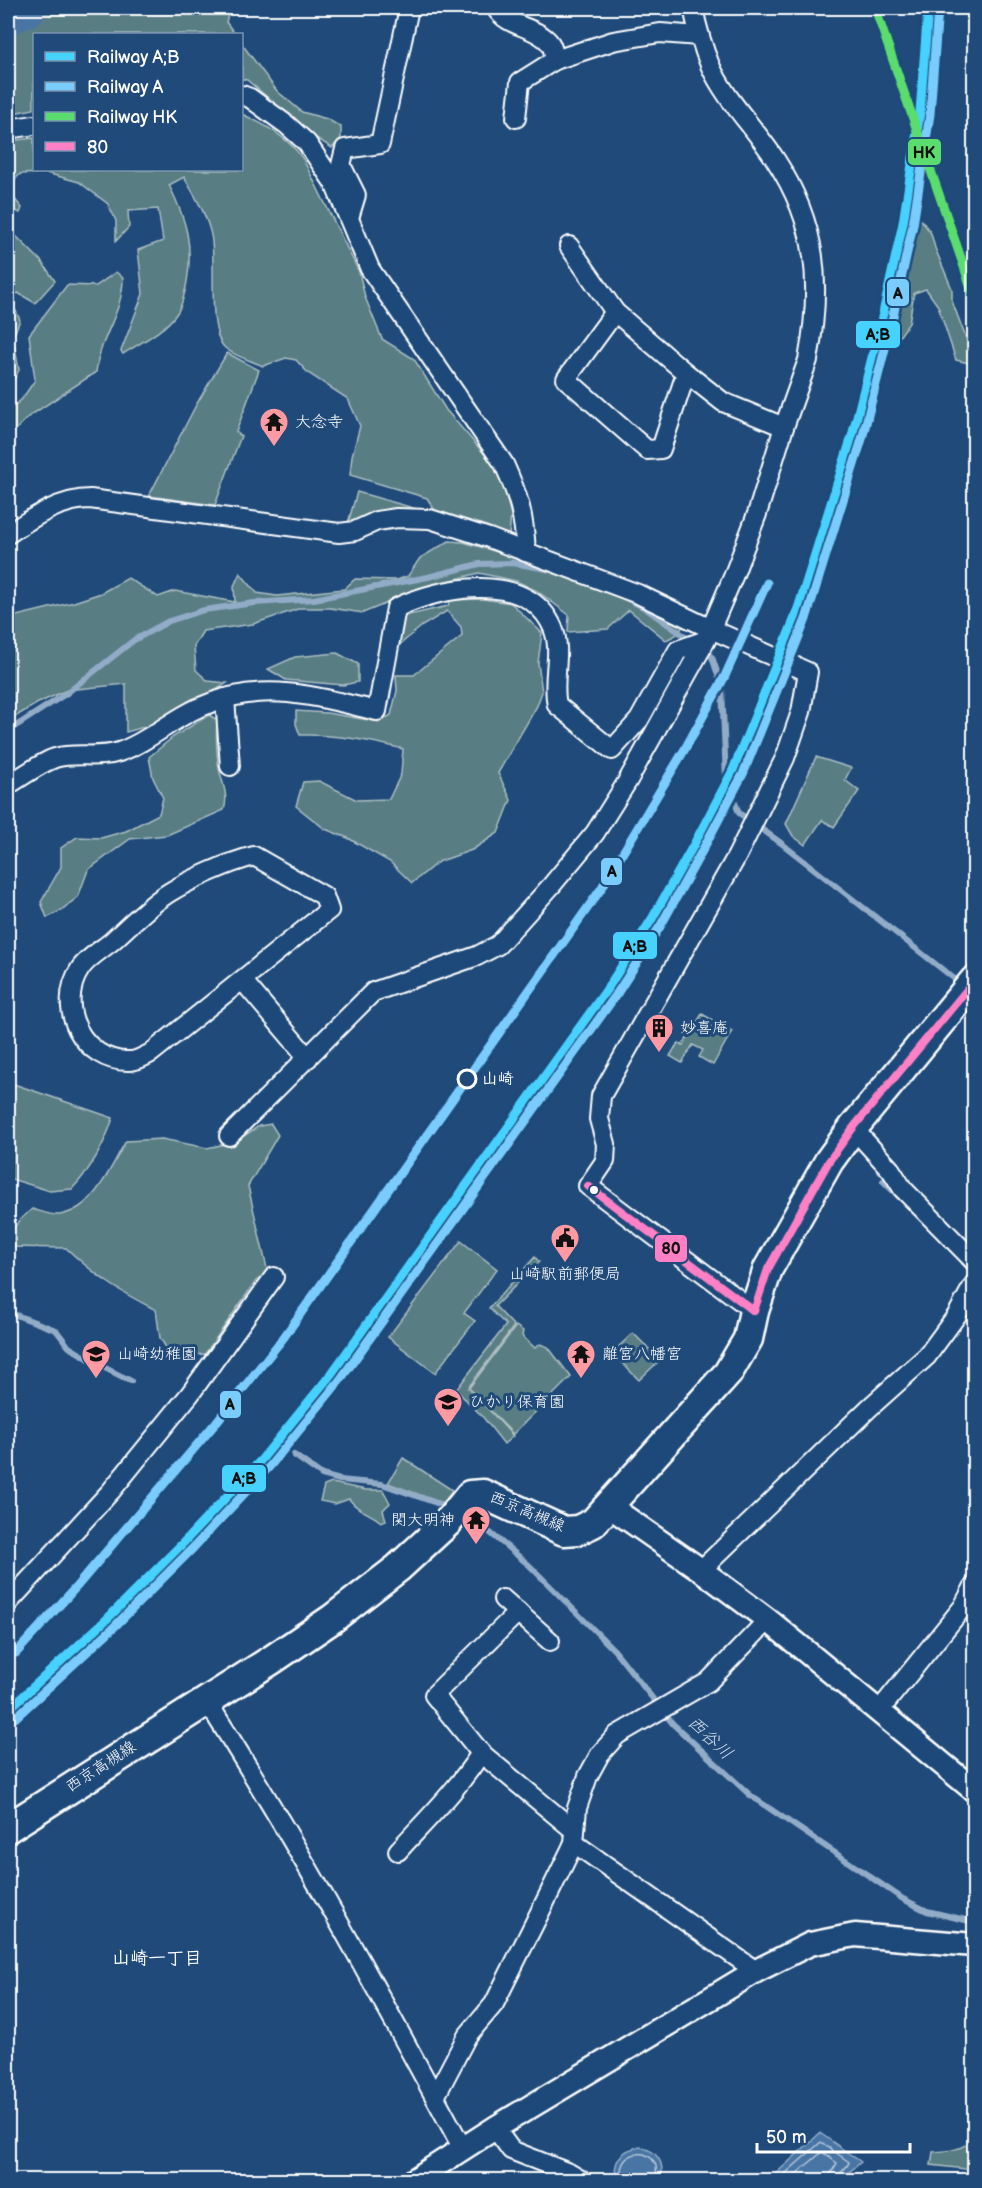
<svg xmlns="http://www.w3.org/2000/svg" width="982" height="2188" viewBox="0 0 982 2188" font-family="'Balsamiq Sans','Klee One',sans-serif">
	<style>
		.green { fill: #597e84; stroke: #acbec2; stroke-width: 1.5 }
		.water { fill: #4975a4; stroke: #92acc8; stroke-width: 1.5 }
		.lines { fill: none; stroke-linecap: round; stroke-linejoin: round }
		.shore { stroke: #b6c8db; stroke-width: 1.5 }
		.stream { stroke: #92acc8; stroke-width: 6 }
		.river { stroke: #4975a4; stroke-width: 38 }
		.minor-casing { stroke: #fff; stroke-width: 22 }
		.tertiary-casing { stroke: #fff; stroke-width: 27 }
		.primary-casing { stroke: #fff; stroke-width: 33 }
		.minor { stroke: #1f4a7a; stroke-width: 18 }
		.tertiary { stroke: #1f4a7a; stroke-width: 22 }
		.primary { stroke: #1f4a7a; stroke-width: 28 }
		.bus-1-casing { stroke: #1f4a7a; stroke-width: 12 }
		.bus-1 { stroke: #ff80c5; stroke-width: 8 }
		.rail-1-casing { stroke: #1f4a7a; stroke-width: 14 }
		.rail-2-casing { stroke: #1f4a7a; stroke-width: 14 }
		.rail-3-casing { stroke: #1f4a7a; stroke-width: 14 }
		.rail-1 { stroke: #46d1ff; stroke-width: 9 }
		.rail-2 { stroke: #7accfc; stroke-width: 9 }
		.rail-3 { stroke: #5add6e; stroke-width: 9 }
		.stop-dot { fill: #1f4a7a; stroke: #fff; stroke-width: 3 }
		.bus-dot { fill: #fff; stroke: #1f4a7a; stroke-width: 2 }
		.labels { text-anchor: middle; dominant-baseline: central; stroke-width: 6; stroke-linejoin: round; paint-order: stroke }
		.poi-label { font-size: 16px; fill: #fff; stroke: #1f4a7a; text-anchor: start }
		.stop-label { font-size: 16px; font-weight: bold; fill: #fff; stroke: #1f4a7a; text-anchor: start }
		.street-label { font-size: 16px; fill: #fff; stroke: #1f4a7a }
		.water-label { font-size: 18px; font-style: italic; fill: #d2dce8; stroke: #1f4a7a }
		.neighbourhood-label { font-size: 18px; font-weight: bold; fill: #fff; stroke: #1f4a7a }
		.line-badge { stroke: #1f4a7a; stroke-width: 2 }
		.pale-badge-label { font-size: 16px; text-anchor: middle; font-weight: bold; fill: #111 }
	</style>
	<rect width="100%" height="100%" fill="#1f4a7a"/>
	<filter id="ink" filterUnits="userSpaceOnUse"><feTurbulence type="fractalNoise" baseFrequency=".0167" numOctaves="2"/><feDisplacementMap in="SourceGraphic" scale="12" xChannelSelector="R" yChannelSelector="G"/><feConvolveMatrix kernelMatrix="1 2 1 2 8 2 1 2 1" color-interpolation-filters="sRGB"/></filter>
	<g filter="url(#ink)">
		<!-- green -->
		<g class="green">
			<polygon points="8,8 230,8 226,22 235,34 34,34 34,109 8,114"/>
			<polygon points="242,44 277,91 302,112 327,119 341,127 341,138 332,148 313,136 247,80 242,79"/>
			<path d="M242,114C265,125 288,137 303,159L359,272L365,297L382,339L414,359L446,410L500,472L511,515L509,536L481,524L436,512L427,498L350,475L352,456L360,426L348,399L308,373L296,360L286,358L263,366C252,361 234,356 225,348C206,331 217,261 211,235C206,213 195,196 184,177L169,185C187,221 194,247 186,287C184,295 182,306 177,313C165,331 140,343 123,354L121,351L143,294L138,250L163,241L158,209L128,211L129,227L116,241V221L108,204L79,182L46,173L20,174L8,188V141L34,138V170H242Z"/>
			<polygon points="8,191 22,208 20,213 8,208"/>
			<polygon points="919,217 931,233 935,248 952,289 952,301 969,346 969,363 956,360 938,306 926,289 914,293 909,323 899,337 894,326 913,223"/>
			<polygon points="16,236 42,262 55,281 35,303 18,293 8,300 8,237"/>
			<path d="M116,272L123,278C123,314 99,338 96,372L28,417L8,438V411L22,399L35,380L29,335L67,285L96,286Z"/>
			<polygon points="16,311 20,320 13,337 19,370 8,391 8,317"/>
			<polygon points="227,353 259,370 236,432 241,436 215,505 149,496 196,405"/>
			<polygon points="357,492 417,509 416,513 353,524 348,523"/>
			<polygon points="449,541 463,542 551,567 686,623 676,635 666,640 629,610 608,629 568,632 569,615 537,591 516,581 479,573 429,586 363,613 330,608 301,608 253,624 203,631 194,646 196,670 208,681 227,683 216,690 192,699 148,726 126,732 126,684 67,690 38,703 8,721 8,618 74,602 101,593 128,578 158,597 175,591 235,602 234,586 240,573 257,593 277,596 344,589 355,579 397,580 408,576 420,558"/>
			<path d="M483,599L511,603L542,633L538,663L542,692L537,706L498,773L511,800L498,833L472,850L438,862L412,883L390,862L348,838L325,829L296,806L303,782L319,781L357,800L389,799L401,774L403,749C369,740 335,734 300,735L296,724V711L327,713L380,722L391,715L397,691L396,675H414L462,636L461,627L447,611L422,626L397,647L400,617L448,606L450,600Z"/>
			<polygon points="337,653 358,664 358,682 343,685 286,680 268,669 295,657"/>
			<path d="M209,715L217,720C216,736 216,752 219,768C222,783 229,795 224,810L167,835L130,839L88,870L78,897L60,911L47,918L41,902L61,867V848L77,837L101,838L126,831L159,814L163,798L153,778L149,757L173,737Z"/>
			<polygon points="816,757 851,768 845,780 859,791 834,827 822,820 805,845 793,836 786,824"/>
			<polygon points="702,1014 732,1031 713,1065 699,1057 703,1050 693,1045 682,1063 670,1056 678,1043 683,1045"/>
			<path d="M8,1082L113,1118C104,1146 92,1168 72,1189L50,1191L8,1178Z"/>
			<path d="M271,1124L278,1135L248,1186L268,1273L256,1281L205,1354L172,1357L160,1338L156,1310C118,1291 97,1277 66,1248L8,1247C7,1232 21,1218 32,1209C40,1211 52,1216 60,1215C95,1209 110,1168 126,1141L162,1139L207,1148L235,1142L259,1126Z"/>
			<polygon points="461,1241 497,1269 464,1313 475,1321 435,1373 388,1337"/>
			<polygon points="535,1257 539,1262 495,1306 514,1326 468,1388 469,1388 516,1326 523,1331 522,1336 535,1348 540,1344 548,1347 571,1377 513,1434 470,1389 513,1436 504,1444 482,1416 456,1390 506,1325 489,1308"/>
			<polygon points="633,1333 660,1360 639,1380 612,1353"/>
			<polygon points="403,1458 455,1492 449,1503 439,1502 388,1483"/>
			<path d="M332,1483L366,1490H383L390,1503L383,1510L386,1520L381,1522C368,1511 360,1513 349,1499L335,1504L320,1501L324,1486Z"/>
			<path d="M974,2138V2170L931,2165L933,2152C949,2151 963,2150 974,2138Z"/>
		</g>
		<!-- water -->
		<g class="water">
			<polygon points="820,2133 861,2162 840,2180 769,2180"/>
			<path d="M640,2147C658,2151 665,2163 661,2180H617C611,2162 622,2149 640,2147Z"/>
		</g>
		<g class="lines">
			<!-- shore -->
			<g class="shore">
				<path d="M622,2180C621,2175 620,2171 622,2166C627,2150 651,2149 656,2166C657,2171 656,2176 655,2180"/>
				<path d="M778,2180L821,2142L849,2162C847,2170 837,2172 837,2180"/>
				<polyline points="789,2180 822,2152 837,2163 831,2173 829,2180"/>
			</g>
			<!-- stream -->
			<g class="stream">
				<polyline points="626,598 645,608 693,642"/>
				<polyline points="703,650 712,657 722,687 726,779 739,813 781,843 961,984"/>
				<polyline points="8,731 67,693 134,640 169,621 204,610 254,603 314,599 428,577 479,564 513,563 552,570"/>
				<polyline points="883,1181 900,1198"/>
				<polyline points="964,1263 974,1273"/>
				<polyline points="8,1312 56,1330 69,1347 101,1366 131,1381"/>
				<polyline points="294,1455 322,1475 340,1480 382,1484 445,1506"/>
				<polyline points="470,1516 529,1565 615,1651 673,1724 751,1796 903,1899 927,1911 974,1922"/>
			</g>
			<!-- river -->
			<polyline class="river" points="8,16 27,8"/>
			<!-- minor casing -->
			<g class="minor-casing">
				<g id="minor">
					<path d="M496,8C508,28 534,25 549,42C553,46 554,55 555,60L613,41L660,33L699,36"/>
					<path d="M242,95L250,98L287,125L307,143L334,183L370,269L504,464C519,497 524,515 526,552"/>
					<polyline points="516,118 520,82 555,60"/>
					<polyline points="8,129 34,125"/>
					<polyline points="349,218 356,195 341,165 345,149 380,144 409,8"/>
					<polyline points="569,246 615,312 686,373 723,402 784,427"/>
					<polyline points="615,312 566,379 647,450 661,449 686,373"/>
					<path d="M8,534C32,518 60,499 90,499L339,533L355,531L377,521L397,518L430,519L489,538L638,594L711,629L808,672L801,712L785,758L737,856L601,1096L599,1119L606,1144L605,1161L588,1186L754,1311"/>
					<polyline points="225,698 230,766"/>
					<path d="M8,785C22,777 40,763 55,758C75,752 99,759 119,752C148,742 171,720 198,708C262,679 313,696 377,711L396,608C439,587 528,569 553,628C563,652 551,679 557,705L612,750L639,720L678,650L706,640"/>
					<path d="M254,856L324,896L329,910L151,1053C145,1056 137,1061 130,1061C83,1063 55,1007 80,969C86,959 101,950 111,942C128,927 150,904 170,892C191,879 230,862 254,856Z"/>
					<polyline points="243,981 308,1058"/>
					<polyline points="853,1128 891,1170 903,1189 974,1261"/>
					<path d="M229,1136L373,992L477,956L498,945L551,886L595,833L627,782L706,640L733,577L757,514L784,427L808,360C822,284 818,225 775,159C755,128 724,98 710,65C702,46 697,27 693,8"/>
					<polyline points="701,1570 869,1408 927,1356 957,1315 974,1284"/>
					<polyline points="503,1599 550,1641"/>
					<polyline points="8,1603 111,1491 190,1394 274,1277"/>
					<polyline points="518,1612 434,1695 481,1753 575,1831"/>
					<path d="M206,1700C299,1845 381,1997 463,2149"/>
					<polyline points="879,1711 963,1607 974,1586"/>
					<polyline points="574,1843 756,1971"/>
					<path d="M398,1851C427,1819 458,1789 481,1753"/>
					<polyline points="435,2097 467,2036 494,2004 551,1890 574,1843 577,1808 588,1776 600,1754 617,1735 708,1682 768,1620"/>
					<polyline points="495,2128 511,2150 569,2173 581,2180"/>
				</g>
			</g>
			<!-- tertiary casing -->
			<g class="tertiary-casing">
				<g id="tertiary">
					<polyline points="609,1506 701,1570 768,1620 974,1790"/>
					<polyline points="414,2180 495,2128 756,1971 810,1944 855,1935 974,1945"/>
				</g>
			</g>
			<!-- primary casing -->
			<g class="primary-casing">
				<polyline id="primary" points="8,1828 273,1659 332,1619 398,1568 448,1522 470,1495 483,1494 564,1531 578,1530 593,1523 728,1373 748,1339 754,1311 768,1269 829,1161 853,1128 974,981"/>
			</g>
			<!-- minor -->
			<use href="#minor" class="minor"/>
			<!-- tertiary -->
			<use href="#tertiary" class="tertiary"/>
			<!-- primary -->
			<use href="#primary" class="primary"/>
			<!-- bus-1 casing -->
			<g class="bus-1-casing">
				<g id="bus-1">
					<polyline points="588,1186 754,1311"/>
					<polyline points="754,1311 768,1269 829,1161 853,1128 974,981"/>
				</g>
			</g>
			<!-- bus-1 -->
			<use href="#bus-1" class="bus-1"/>
			<!-- rail-1 casing -->
			<g class="rail-1-casing">
				<polyline id="rail-1" points="8,1710 107,1619 185,1541 262,1459 332,1373 607,989 652,919 693,846 733,770 796,615 852,436 881,322 903,223 920,112 928,8"/>
			</g>
			<!-- rail-2 casing -->
			<g class="rail-2-casing">
				<g id="rail-2">
					<polyline points="16,1653 77,1586 214,1425 284,1337 601,889 685,749 725,676 767,583"/>
					<polyline points="15,1718 114,1627 193,1548 270,1466 340,1380 616,995 661,925 702,851 743,774 806,619 862,439 891,325 913,225 930,114 938,9"/>
				</g>
			</g>
			<!-- rail-3 casing -->
			<g class="rail-3-casing">
				<polyline id="rail-3" points="875,8 974,296"/>
			</g>
			<!-- rail-1 -->
			<use href="#rail-1" class="rail-1"/>
			<!-- rail-2 -->
			<use href="#rail-2" class="rail-2"/>
			<!-- rail-3 -->
			<use href="#rail-3" class="rail-3"/>
		</g>
	</g>
	<!-- icons -->
	<defs>
		<g id="temple-pin" transform="scale(1.5)"><path d="M0 17L-7.5 6A9.5 9.5 0 1 1 7.5 6Z" fill="#ff9aa2" stroke="#1f4a7a"/><path d="M0-6L5-2H3V0L6.5 2.5H4V6H1.5V3h-3V6H-4V2.5H-6.5L-3 0V-2H-5Z" fill="#111"/></g>
		<g id="building-pin" transform="scale(1.5)"><path d="M0 17L-7.5 6A9.5 9.5 0 1 1 7.5 6Z" fill="#ff9aa2" stroke="#1f4a7a"/><path d="M-4-6H4V6H1V3H-1V6H-4ZM-2.5-4.3h1.7v1.8h-1.7ZM.8-4.3h1.7v1.8H.8ZM-2.5-1h1.7V.8h-1.7ZM.8-1h1.7V.8H.8Z" fill="#111"/></g>
		<g id="civic-pin" transform="scale(1.5)"><path d="M0 17L-7.5 6A9.5 9.5 0 1 1 7.5 6Z" fill="#ff9aa2" stroke="#1f4a7a"/><path d="M-.6-6.5H3V-4.5H.6V-3L4-1V1h2V6H-6V1h2V-1L-.6-3ZM-1.2 2.5V6h2.4V2.5Z" fill="#111"/></g>
		<g id="school-pin" transform="scale(1.5)"><path d="M0 17L-7.5 6A9.5 9.5 0 1 1 7.5 6Z" fill="#ff9aa2" stroke="#1f4a7a"/><path d="M0-5L7-2L0 1L-7-2ZM-4 1L0 2.5L4 1V4Q0 6-4 4Z" fill="#111"/></g>
	</defs>
	<g fill-rule="evenodd">
		<use href="#temple-pin" x="274" y="422"/>
		<use href="#building-pin" x="659" y="1028"/>
		<use href="#civic-pin" x="565" y="1238"/>
		<use href="#school-pin" x="96" y="1354"/>
		<use href="#temple-pin" x="581" y="1354"/>
		<use href="#school-pin" x="448" y="1402"/>
		<use href="#temple-pin" x="476" y="1520"/>
	</g>
	<!-- markers -->
	<circle class="stop-dot" cx="467" cy="1079" r="9"/>
	<circle class="bus-dot" cx="594" cy="1190" r="5"/>
	<g class="labels">
		<!-- poi labels -->
		<g class="poi-label">
			<text x="295" y="422">大念寺</text>
			<text x="680" y="1028">妙喜庵</text>
			<text x="565" y="1274" text-anchor="middle">山崎駅前郵便局</text>
			<text x="117" y="1354">山崎幼稚園</text>
			<text x="602" y="1354">離宮八幡宮</text>
			<text x="469" y="1402">ひかり保育園</text>
			<text x="455" y="1520" text-anchor="end">関大明神</text>
		</g>
		<!-- stop labels -->
		<g class="stop-label">
			<text x="482" y="1079">山崎</text>
		</g>
		<!-- street labels -->
		<g class="street-label">
			<text transform="translate(527 1512) rotate(23)">西京高槻線</text>
			<text transform="translate(101 1767) rotate(-33)">西京高槻線</text>
		</g>
		<!-- water labels -->
		<g class="water-label">
			<text transform="translate(710 1738) rotate(43)">西谷川</text>
		</g>
		<!-- neighbourhood labels -->
		<g class="neighbourhood-label">
			<text x="157" y="1958">山崎一丁目</text>
		</g>
	</g>
	<g class="line-badge">
		<rect x="907" y="138" width="35" height="28" rx="6" fill="#5add6e"/>
		<rect x="886" y="278" width="24" height="29" rx="6" fill="#7accfc"/>
		<rect x="855" y="320" width="46" height="29" rx="6" fill="#46d1ff"/>
		<rect x="600" y="857" width="23" height="29" rx="6" fill="#7accfc"/>
		<rect x="612" y="931" width="46" height="29" rx="6" fill="#46d1ff"/>
		<rect x="654" y="1234" width="34" height="29" rx="6" fill="#ff80c5"/>
		<rect x="219" y="1390" width="23" height="29" rx="6" fill="#7accfc"/>
		<rect x="221" y="1464" width="46" height="29" rx="6" fill="#46d1ff"/>
	</g>
	<g class="pale-badge-label">
		<text x="924" y="158">HK</text>
		<text x="898" y="299">A</text>
		<text x="878" y="340">A;B</text>
		<text x="612" y="877">A</text>
		<text x="635" y="952">A;B</text>
		<text x="671" y="1254">80</text>
		<text x="230" y="1410">A</text>
		<text x="244" y="1484">A;B</text>
	</g>
	<!-- margin -->
	<rect width="982" height="2188" fill="none" stroke="#1f4a7a" stroke-width="30"/>
	<rect x="15" y="15" width="952" height="2158" fill="none" stroke="#fff" stroke-width="2" filter="url(#ink)"/>
	<!-- legend -->
	<rect x="33" y="33" width="210" height="138" fill="#1f4a7a" stroke="#7992af" stroke-width="1.5"/>
	<rect x="45" y="52" width="30" height="9" fill="#46d1ff" stroke="#7992af" stroke-width="1.5"/>
	<text x="87" y="63" font-size="18" fill="#ffffff">Railway A;B</text>
	<rect x="45" y="82" width="30" height="9" fill="#7accfc" stroke="#7992af" stroke-width="1.5"/>
	<text x="87" y="93" font-size="18" fill="#ffffff">Railway A</text>
	<rect x="45" y="112" width="30" height="9" fill="#5add6e" stroke="#7992af" stroke-width="1.5"/>
	<text x="87" y="123" font-size="18" fill="#ffffff">Railway HK</text>
	<rect x="45" y="142" width="30" height="9" fill="#ff80c5" stroke="#7992af" stroke-width="1.5"/>
	<text x="87" y="153" font-size="18" fill="#ffffff">80</text>
	<!-- scale -->
	<path d="M757 2143v9h153v-9" fill="none" stroke="#ffffff" stroke-width="3"/>
	<text x="766" y="2143" font-size="18" fill="#ffffff" stroke="#1f4a7a" stroke-width="4.5" paint-order="stroke">50 m</text>
</svg>
